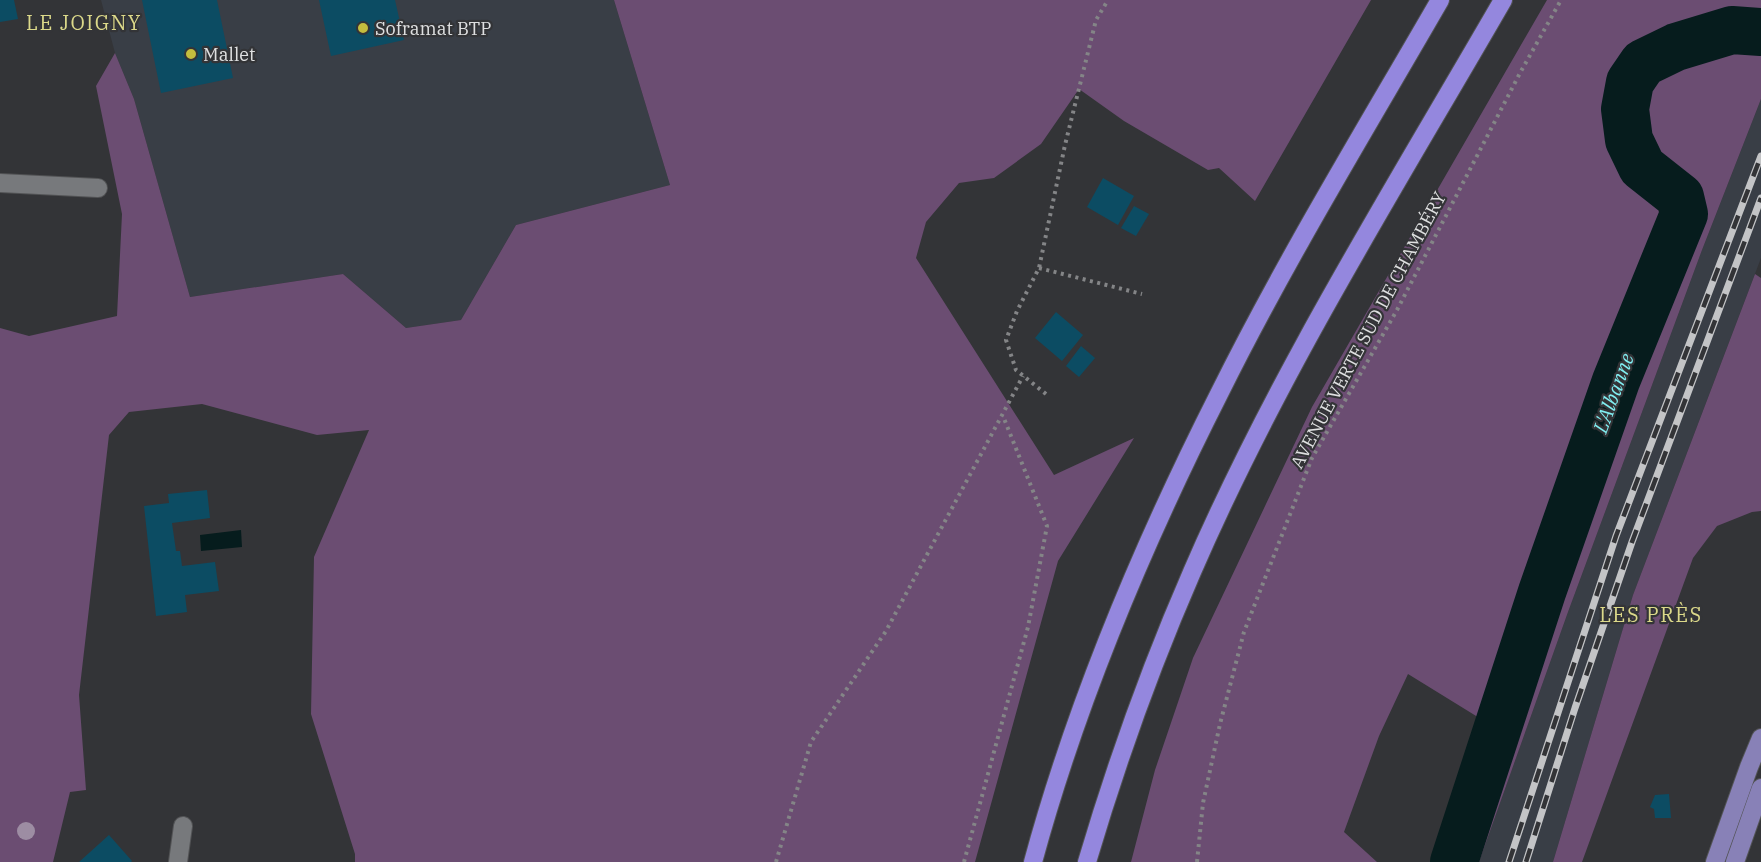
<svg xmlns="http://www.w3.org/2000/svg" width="1761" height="862" viewBox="0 0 1761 862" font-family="'IBM Plex Serif',serif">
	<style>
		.built { fill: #393e46 }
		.green { fill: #6b4d72 }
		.water { fill: #061c1d }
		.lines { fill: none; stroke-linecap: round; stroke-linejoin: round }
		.river { stroke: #061c1d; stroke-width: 48 }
		.building { fill: #0c4c63 }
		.minor-casing { stroke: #525355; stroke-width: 20 }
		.major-casing { stroke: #525355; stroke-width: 20 }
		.highway-casing { stroke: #525355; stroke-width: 20 }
		.path { stroke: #848587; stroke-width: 4; stroke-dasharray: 3 4.5; stroke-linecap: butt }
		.minor { stroke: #77797c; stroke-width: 18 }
		.major { stroke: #8881b7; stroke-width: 18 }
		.highway { stroke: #9487de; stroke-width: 18 }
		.rail-casing { stroke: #c3c4c6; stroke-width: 7 }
		.rail { stroke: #333437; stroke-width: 4.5; stroke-dasharray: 14; stroke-linecap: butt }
		.tree { fill: #9d8da3 }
		.poi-dot { fill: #c4bd3e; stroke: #333437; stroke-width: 2 }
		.labels { text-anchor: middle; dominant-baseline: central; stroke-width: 4.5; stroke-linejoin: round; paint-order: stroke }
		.poi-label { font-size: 18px; fill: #dfe0e1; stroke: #333437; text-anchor: start }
		.street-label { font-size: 18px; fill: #dfe0e1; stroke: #333437 }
		.neighbourhood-label { font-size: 20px; letter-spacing: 1.5px; fill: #dcd98a; stroke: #333437 }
		.water-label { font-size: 20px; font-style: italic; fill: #81eff2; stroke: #333437 }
	</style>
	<rect width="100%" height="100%" fill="#333437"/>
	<!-- built -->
	<g class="built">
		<polygon points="101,0 614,0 670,185 516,225 461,320 406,328 343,274 190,297 134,99 115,53"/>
		<polygon points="1761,99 1761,258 1633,595 1553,862 1479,862 1568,612 1702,250"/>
	</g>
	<!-- green -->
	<g class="green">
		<polygon points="614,0 1371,0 1255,201 1219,168 1208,170 1124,121 1079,89 1041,144 994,178 959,183 926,222 916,258 1054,475 1134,438 1058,561 975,862 355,862 355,854 311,714 314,557 369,430 317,435 202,404 129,412 109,435 79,695 86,790 70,792 53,862 0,862 0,328 29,336 117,316 122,214 96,86 115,53 134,99 190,297 343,274 406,328 461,320 516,225 670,185"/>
		<polygon points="1547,0 1761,0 1761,99 1702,250 1568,612 1479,862 1435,862 1481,719 1408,674 1379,736 1344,832 1377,862 1131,862 1155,770 1193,658 1312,407"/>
		<polygon points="1761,258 1755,274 1761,278 1761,511 1752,512 1717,526 1693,558 1582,862 1553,862 1633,595 1755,274"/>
	</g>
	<!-- water -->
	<polygon class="water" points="241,530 242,547 201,551 200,535"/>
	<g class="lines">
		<!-- river -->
		<polyline class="river" points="1454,862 1542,592 1616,381 1684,214 1680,197 1642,167 1629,140 1625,109 1630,82 1643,63 1676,47 1732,30 1761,32"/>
	</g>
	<!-- building -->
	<g class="building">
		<polygon points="0,0 14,0 18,19 0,22"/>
		<polygon points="142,0 217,0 233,78 161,93"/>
		<polygon points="319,0 395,0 404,40 331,56"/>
		<polygon points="1103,178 1134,196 1118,225 1087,207"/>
		<polygon points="1134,206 1149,214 1136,236 1121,228"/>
		<polygon points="1056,312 1083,335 1062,361 1035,338"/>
		<polygon points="1081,346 1095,358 1079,377 1066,366"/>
		<polygon points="207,490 210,518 172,523 176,551 180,551 182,566 215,562 219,591 185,595 187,612 156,616 144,506 169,503 168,494"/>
		<polygon points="1669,794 1671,818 1655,818 1654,809 1650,807 1655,795"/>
		<polygon points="109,835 132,861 131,862 79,862"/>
	</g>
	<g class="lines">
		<!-- minor casing -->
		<g class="minor-casing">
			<g id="minor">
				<polyline points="0,183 98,188"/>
				<polyline points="178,862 183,826"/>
			</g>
		</g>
		<!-- major casing -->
		<g class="major-casing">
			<g id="major">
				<polyline points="1715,862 1749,767 1761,738"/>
				<polyline points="1735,862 1761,788"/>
			</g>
		</g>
		<!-- highway casing -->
		<g class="highway-casing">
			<g id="highway">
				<path d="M1033,862C1077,700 1143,544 1219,394C1286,259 1365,130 1440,0"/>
				<path d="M1087,862C1116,764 1151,666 1192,572C1278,373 1395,187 1503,0"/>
			</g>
		</g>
		<!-- path -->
		<g class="path">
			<polyline points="1039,268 1142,294"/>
			<polyline points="1046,394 1016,370 1006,340 1017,311 1039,268 1065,145 1096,20 1108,0"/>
			<polyline points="776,862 811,742 886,631 1023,376"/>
			<polyline points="964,862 1028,627 1047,526 1003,416"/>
			<polyline points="1197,862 1203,803 1220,724 1244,632 1312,458 1397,310 1520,73 1561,0"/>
		</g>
		<!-- minor -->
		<use href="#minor" class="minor"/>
		<!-- major -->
		<use href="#major" class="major"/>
		<!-- highway -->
		<use href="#highway" class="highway"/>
		<!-- rail casing -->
		<g class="rail-casing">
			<g id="rail">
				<polyline points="1509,862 1616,536 1761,156"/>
				<polyline points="1526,862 1575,708 1632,542 1761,198"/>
			</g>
		</g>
		<!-- rail -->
		<use href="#rail" class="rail"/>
	</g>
	<!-- trees -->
	<circle class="tree" cx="26" cy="831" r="9"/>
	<!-- markers -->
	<g class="poi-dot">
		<circle cx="363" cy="28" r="6"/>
		<circle cx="191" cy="54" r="6"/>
	</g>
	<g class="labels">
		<!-- poi labels -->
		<g class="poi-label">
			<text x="375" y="28">Soframat BTP</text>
			<text x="203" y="54">Mallet</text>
		</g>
		<!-- street labels -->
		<g class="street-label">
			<text transform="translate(1368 330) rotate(-62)">AVENUE VERTE SUD DE CHAMBÉRY</text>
		</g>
		<!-- neighbourhood labels -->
		<g class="neighbourhood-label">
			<text x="84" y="22">LE JOIGNY</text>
			<text x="1651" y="614">LES PRÈS</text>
		</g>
		<!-- water labels -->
		<g class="water-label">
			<text transform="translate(1613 393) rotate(-70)">L'Albanne</text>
		</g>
	</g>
</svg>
